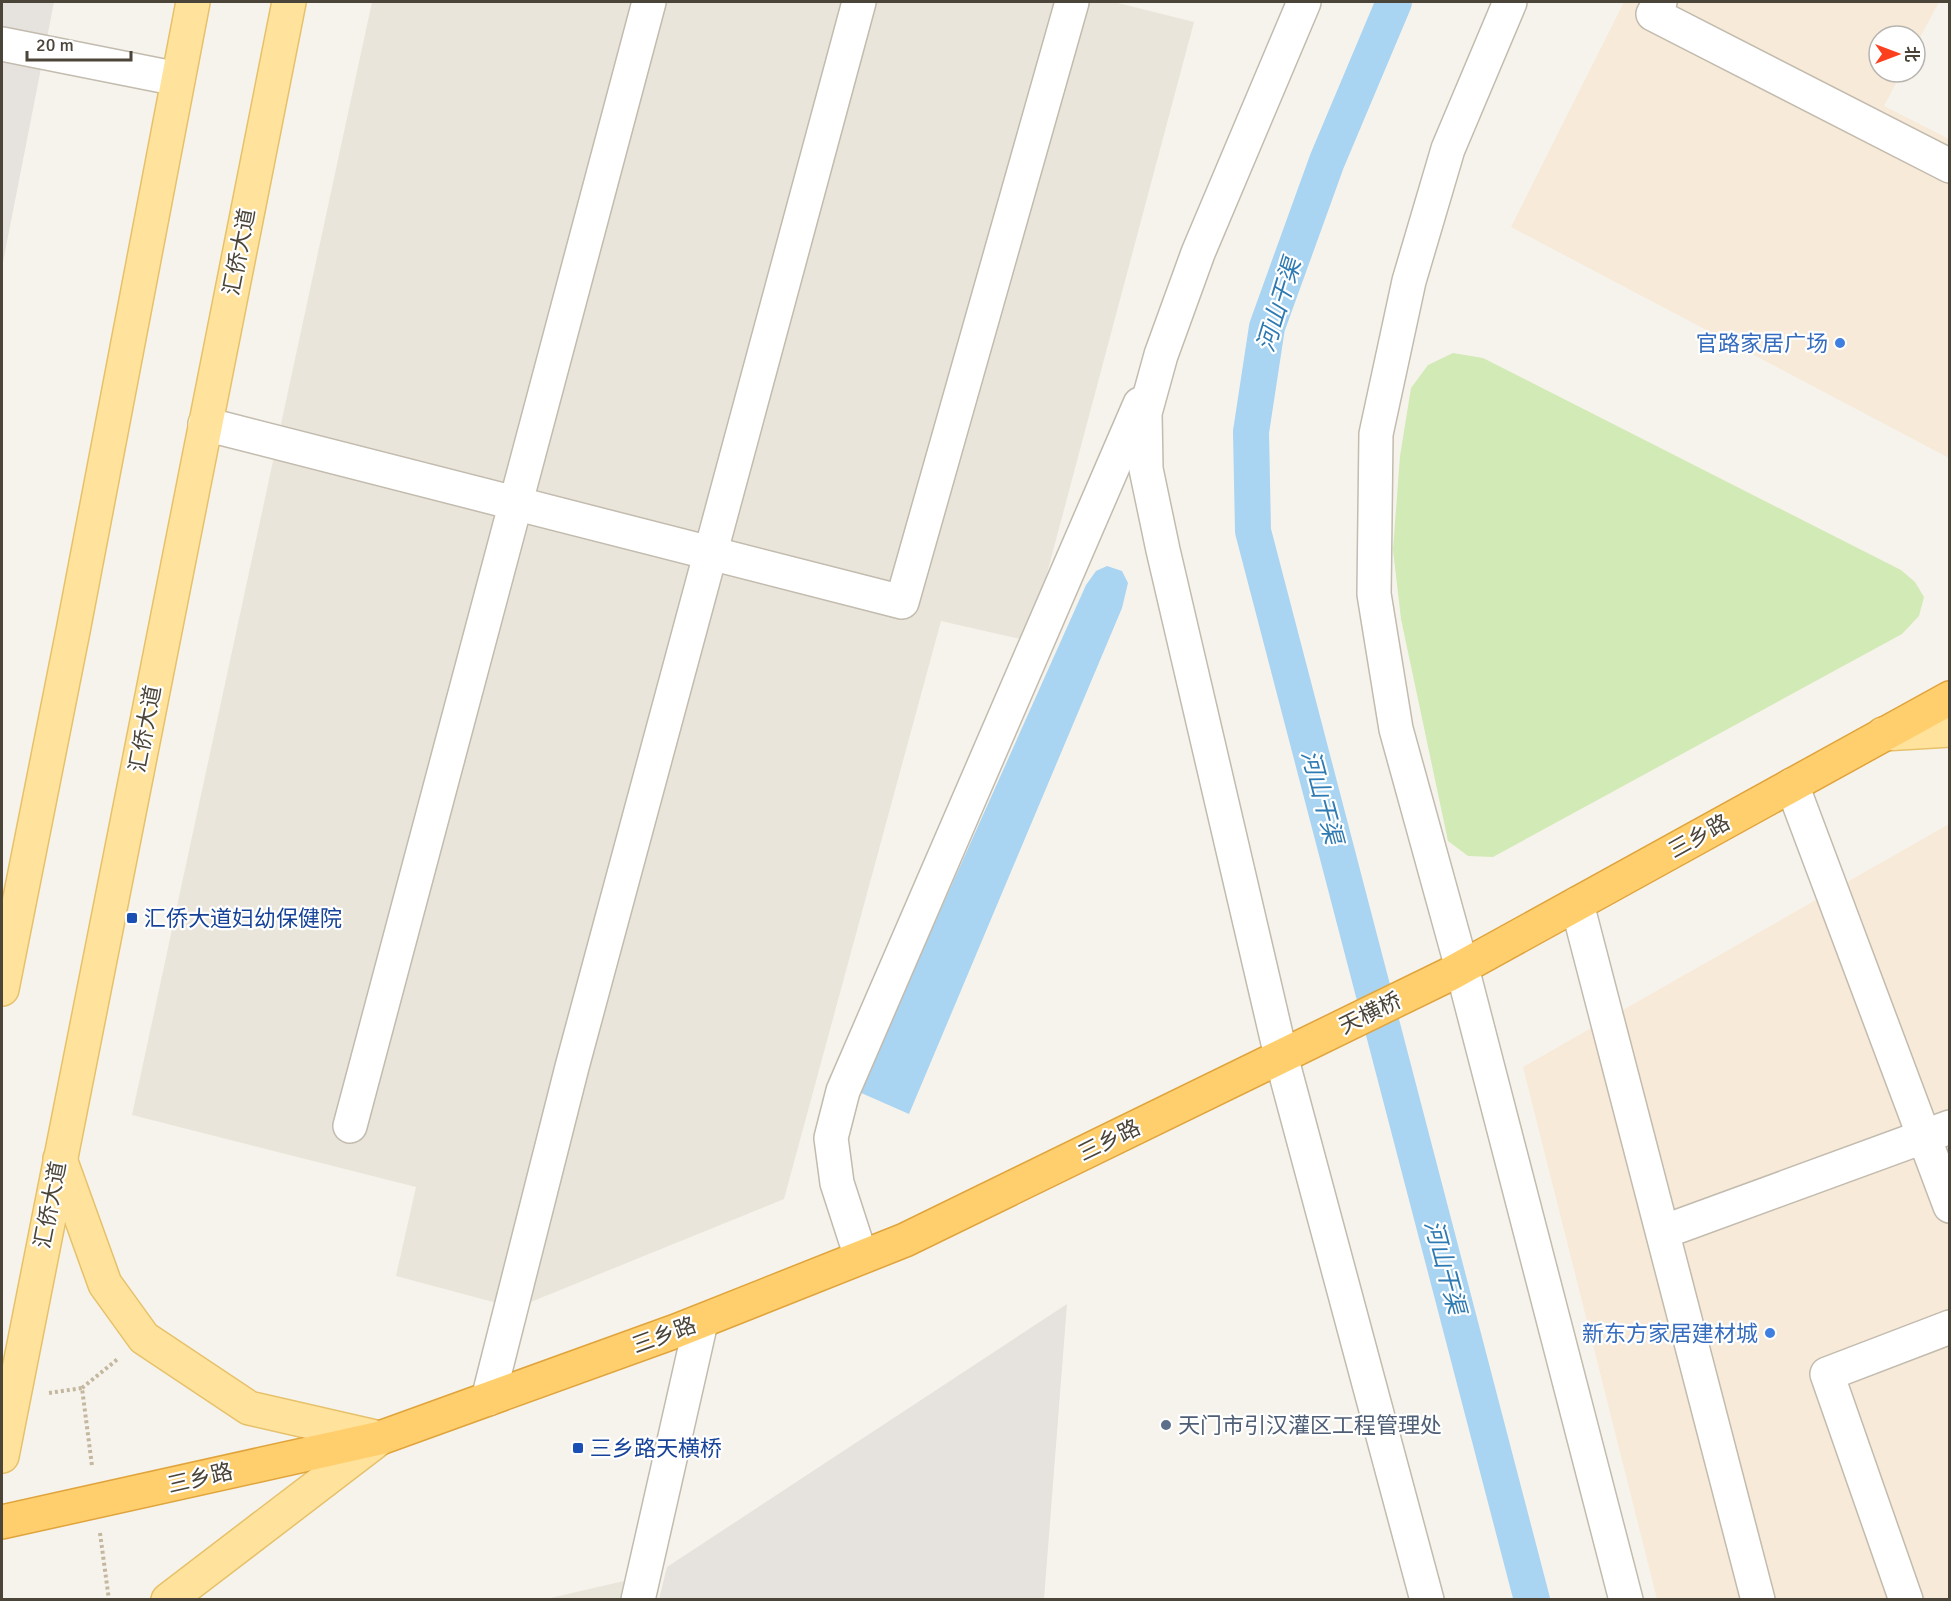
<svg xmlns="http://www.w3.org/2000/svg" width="1951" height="1601" viewBox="0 0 1951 1601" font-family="Signika,'Noto Sans SC',sans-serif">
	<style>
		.residential { fill: #eae5da }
		.commercial { fill: #f7ead8 }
		.industrial { fill: #e6e2dd }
		.green { fill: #d2eab5 }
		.water { fill: #a9d4f2 }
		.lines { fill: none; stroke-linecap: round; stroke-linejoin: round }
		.canal { stroke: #a9d4f2; stroke-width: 36 }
		.minor-casing { stroke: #c2bbae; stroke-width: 36 }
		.major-casing { stroke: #e6c16a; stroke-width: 36 }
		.highway-casing { stroke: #e0a43c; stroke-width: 36 }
		.path { stroke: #c4b79f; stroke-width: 4; stroke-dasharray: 3 3; stroke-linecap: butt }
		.minor { stroke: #fff; stroke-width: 33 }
		.major { stroke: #ffe39c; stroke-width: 33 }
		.highway { stroke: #ffcf6e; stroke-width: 33 }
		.shop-dot { fill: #3f7fe0; stroke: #fff; stroke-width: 2 }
		.transit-dot { fill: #1a4fb4; stroke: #fff; stroke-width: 2 }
		.service-dot { fill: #5c6f8a; stroke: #fff; stroke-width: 2 }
		.labels { text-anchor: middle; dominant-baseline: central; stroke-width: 4.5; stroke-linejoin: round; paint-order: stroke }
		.street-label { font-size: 22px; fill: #4b4439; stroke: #fff }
		.shop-label { font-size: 22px; fill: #366cbe; stroke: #fff; text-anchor: end }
		.transit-label { font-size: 22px; fill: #164399; stroke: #fff; text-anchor: start }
		.service-label { font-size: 22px; fill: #4e5e75; stroke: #fff; text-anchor: start }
		.water-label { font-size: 24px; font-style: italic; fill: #2e7ab2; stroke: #fff }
	</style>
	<rect width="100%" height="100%" fill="#f6f3ec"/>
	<!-- residential -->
	<g class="residential">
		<polygon points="372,2 1114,2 1194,22 1029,641 941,621 784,1199 516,1308 396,1276 416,1187 132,1115"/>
		<polygon points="624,1581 620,1599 546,1599"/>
	</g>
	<!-- commercial -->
	<g class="commercial">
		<polygon points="1624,2 1939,2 1915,47 1915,36 1879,36 1879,72 1902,72 1884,106 1949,139 1949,458 1511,227"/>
		<polygon points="1949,824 1949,1599 1657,1599 1523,1067"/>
	</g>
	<!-- industrial -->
	<g class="industrial">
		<polygon points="2,2 54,2 2,267"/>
		<polygon points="1067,1304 1044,1599 659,1599 667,1567"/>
	</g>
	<!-- green -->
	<polygon class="green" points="1453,353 1483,358 1901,570 1915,582 1924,597 1919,616 1902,634 1493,857 1468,856 1448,841 1401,619 1393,550 1400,456 1411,388 1428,365"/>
	<!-- water -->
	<polygon class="water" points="1107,566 1122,571 1128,583 1122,608 909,1114 859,1092 1086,585 1096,571"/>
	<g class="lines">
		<!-- canal -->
		<polyline class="canal" points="1394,2 1327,161 1267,327 1251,432 1253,531 1532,1600"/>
		<!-- minor casing -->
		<g class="minor-casing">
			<g id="minor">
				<polyline points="1304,2 1198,253 1161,355 1145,413 1146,469 1163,550 1281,1056 1427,1600"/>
				<polyline points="1510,2 1448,149 1409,281 1376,434 1374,594 1396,729 1462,968 1626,1600"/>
				<polyline points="1660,2 1653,14 1950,166"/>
				<polyline points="2,44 178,79"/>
				<polyline points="205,424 902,602 1072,2"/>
				<polyline points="1792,785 1950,1206"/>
				<polyline points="1577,904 1758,1600"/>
				<polyline points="350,1126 649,2"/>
				<polyline points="1663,1232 1950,1127"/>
				<polyline points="861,1257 837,1183 831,1138 843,1091 1140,404"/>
				<polyline points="488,1399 572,1067 859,2"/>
				<polyline points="638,1600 701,1322"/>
				<polyline points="1906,1600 1827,1374 1950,1327"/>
			</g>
		</g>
		<!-- major casing -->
		<g class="major-casing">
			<g id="major">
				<polyline points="1883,734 1950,730"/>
				<polyline points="2,989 73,631 193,2"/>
				<polyline points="60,1159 105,1284 144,1338 249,1408 380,1438"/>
				<polyline points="2,1456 289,2"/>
				<polyline points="168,1600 380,1438"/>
			</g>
		</g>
		<!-- highway casing -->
		<g class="highway-casing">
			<polyline id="highway" points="2,1522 380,1438 676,1331 905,1240 1448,975 1950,698"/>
		</g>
		<!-- path -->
		<g class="path">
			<polyline points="82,1388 119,1358"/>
			<polyline points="49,1393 82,1388 92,1466"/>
			<polyline points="100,1533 109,1600"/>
		</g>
		<!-- minor -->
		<use href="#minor" class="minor"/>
		<!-- major -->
		<use href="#major" class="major"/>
		<!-- highway -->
		<use href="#highway" class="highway"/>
	</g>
	<!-- markers -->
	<g class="shop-dot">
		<circle cx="1840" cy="343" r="6"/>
		<circle cx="1770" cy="1333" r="6"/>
	</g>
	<g class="transit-dot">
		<rect x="126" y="912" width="12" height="12" rx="3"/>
		<rect x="572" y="1442" width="12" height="12" rx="3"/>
	</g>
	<circle class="service-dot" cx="1166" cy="1425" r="6"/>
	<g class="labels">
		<!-- street labels -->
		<g class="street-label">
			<text transform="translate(239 252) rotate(-79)">汇侨大道</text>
			<text transform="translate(145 729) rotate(-79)">汇侨大道</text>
			<text transform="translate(1699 836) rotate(-29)">三乡路</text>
			<text transform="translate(1370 1013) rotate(-26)">天横桥</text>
			<text transform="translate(1109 1140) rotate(-26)">三乡路</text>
			<text transform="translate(50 1205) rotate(-79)">汇侨大道</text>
			<text transform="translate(664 1335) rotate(-20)">三乡路</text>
			<text transform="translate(200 1478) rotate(-13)">三乡路</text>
		</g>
		<!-- shop labels -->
		<g class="shop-label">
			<text x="1828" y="343">官路家居广场</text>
			<text x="1758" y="1333">新东方家居建材城</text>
		</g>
		<!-- transit labels -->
		<g class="transit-label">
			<text x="144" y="918">汇侨大道妇幼保健院</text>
			<text x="590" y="1448">三乡路天横桥</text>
		</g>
		<!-- service labels -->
		<g class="service-label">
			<text x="1178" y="1425">天门市引汉灌区工程管理处</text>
		</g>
		<!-- water labels -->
		<g class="water-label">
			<text transform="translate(1279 305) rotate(-73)">河山干渠</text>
			<text transform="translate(1322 797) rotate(75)">河山干渠</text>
			<text transform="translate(1445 1267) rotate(75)">河山干渠</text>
		</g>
	</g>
	<!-- border -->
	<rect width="1951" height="1601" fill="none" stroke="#4b4439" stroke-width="6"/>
	<!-- north arrow -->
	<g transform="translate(1897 54) rotate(90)"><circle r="28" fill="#ffffff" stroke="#b7b4b0" stroke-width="1.5"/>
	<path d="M0-4.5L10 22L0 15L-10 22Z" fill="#fc3f1d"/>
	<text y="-9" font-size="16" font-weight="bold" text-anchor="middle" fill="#4b4439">北</text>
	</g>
	<!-- scale -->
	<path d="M27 51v9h104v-9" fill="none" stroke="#4b4439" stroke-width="3"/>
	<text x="36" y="51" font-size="18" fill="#4b4439" stroke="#ffffff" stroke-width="4.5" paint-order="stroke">20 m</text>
</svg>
